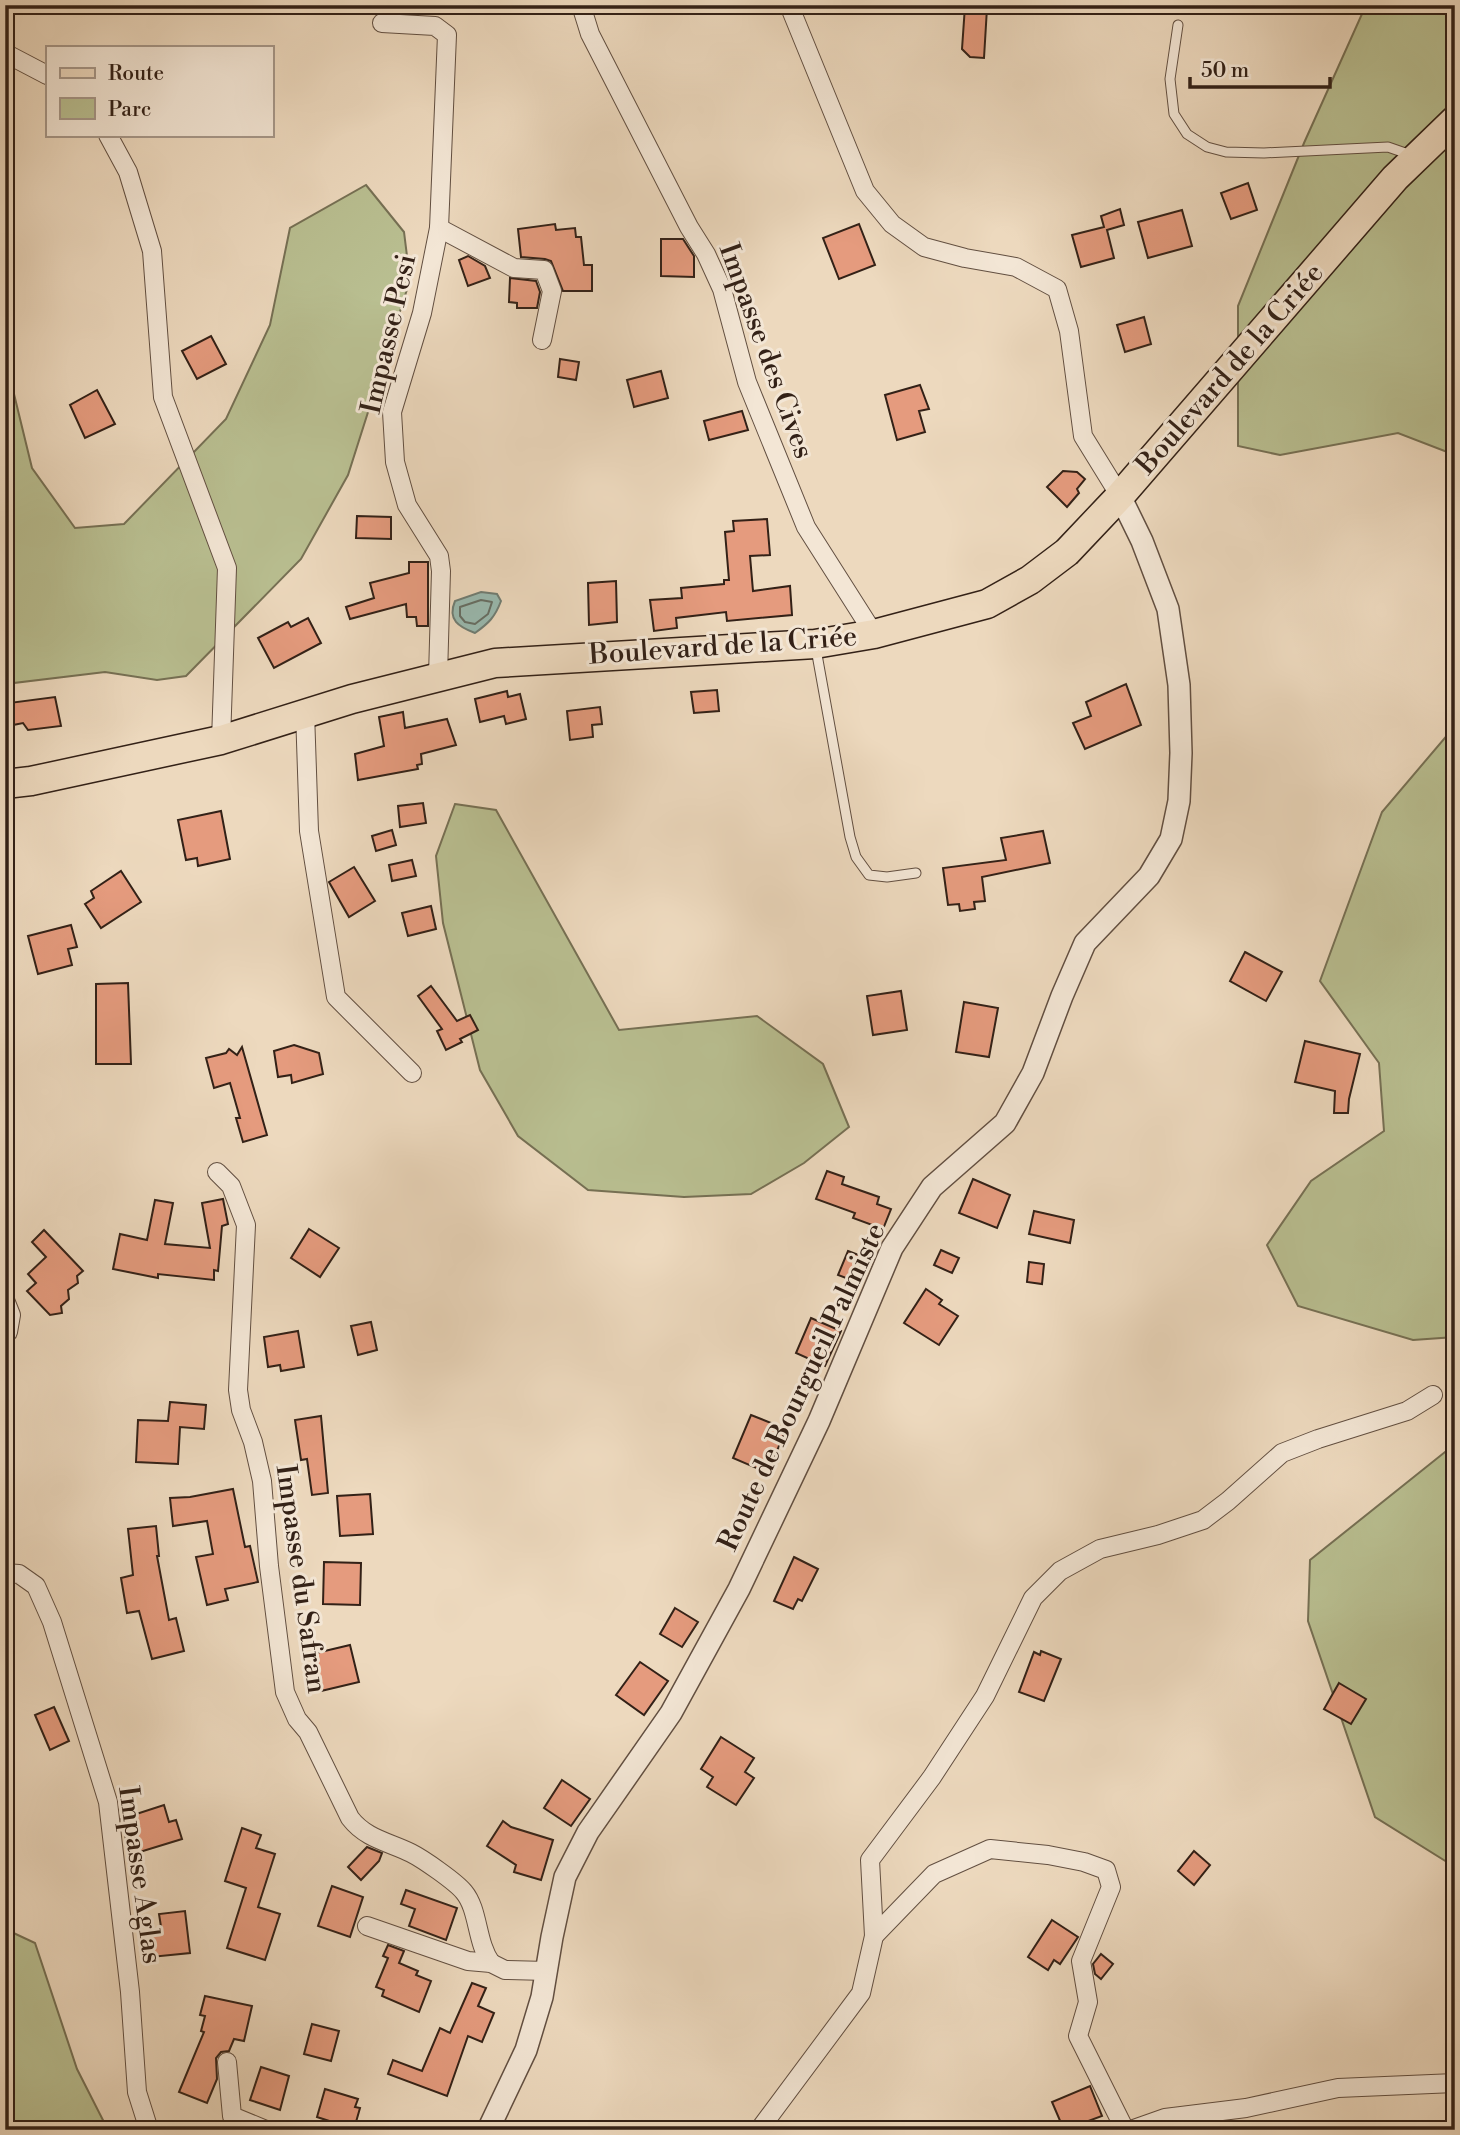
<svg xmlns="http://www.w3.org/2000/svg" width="1460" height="2135" viewBox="0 0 1460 2135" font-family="'Libre Bodoni',serif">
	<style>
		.green { fill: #b9bf91; stroke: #767054; stroke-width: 2 }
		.water { fill: #99bab0; stroke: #707d73; stroke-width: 2 }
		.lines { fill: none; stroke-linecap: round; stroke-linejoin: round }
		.shore { stroke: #666e64; stroke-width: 2 }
		.building { fill: #e59b7e; stroke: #332117; stroke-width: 2 }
		.service-casing { stroke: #624f41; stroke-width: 11 }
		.minor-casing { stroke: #624f41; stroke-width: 20 }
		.tertiary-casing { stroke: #624f41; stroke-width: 24 }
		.primary-casing { stroke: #332117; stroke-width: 31 }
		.service { stroke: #f3e6d5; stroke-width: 9 }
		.minor { stroke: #f3e6d5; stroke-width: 18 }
		.tertiary { stroke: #f3e6d5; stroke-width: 21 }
		.primary { stroke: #edd9be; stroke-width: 28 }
		.labels { text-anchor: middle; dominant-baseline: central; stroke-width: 6; stroke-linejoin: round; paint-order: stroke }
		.street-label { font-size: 28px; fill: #332117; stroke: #f3e6d5 }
	</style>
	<rect width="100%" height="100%" fill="#edd9be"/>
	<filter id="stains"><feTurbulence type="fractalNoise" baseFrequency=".00286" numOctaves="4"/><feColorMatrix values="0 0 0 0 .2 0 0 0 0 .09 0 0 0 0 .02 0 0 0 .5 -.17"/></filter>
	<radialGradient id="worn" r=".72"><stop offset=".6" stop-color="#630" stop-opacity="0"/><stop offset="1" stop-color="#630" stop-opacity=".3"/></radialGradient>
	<!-- green -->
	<g class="green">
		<polygon points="1366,5 1455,5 1455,455 1398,433 1280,455 1238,446 1238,306 1304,143"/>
		<polygon points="366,185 404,232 410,280 348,475 301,559 186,676 157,680 105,672 5,684 5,357 32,468 75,528 124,524 226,419 270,325 290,228"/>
		<polygon points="1455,726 1455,1337 1413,1340 1298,1306 1267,1245 1311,1181 1384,1131 1379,1063 1320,981 1382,812"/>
		<polygon points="455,804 496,810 619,1030 757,1016 823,1064 849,1127 804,1163 751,1194 684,1197 588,1190 518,1136 480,1070 443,923 436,856"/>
		<polygon points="1455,1444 1455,1867 1375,1817 1308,1621 1310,1560"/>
		<polygon points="5,1929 35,1943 77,2069 108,2130 5,2130"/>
	</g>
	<!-- water -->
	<path class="water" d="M481,592L497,594L501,601C495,617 489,623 475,633C459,627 447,620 455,601Z"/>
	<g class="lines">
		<!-- shore -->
		<polygon class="shore" points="481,600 492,602 488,614 475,624 465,622 460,616 460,607"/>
	</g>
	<!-- building -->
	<g class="building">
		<polygon points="965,6 987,8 984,58 970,57 962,49"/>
		<polygon points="1248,183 1257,210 1231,219 1221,193"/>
		<polygon points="1120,209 1124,225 1107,230 1114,258 1081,267 1072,235 1104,227 1101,216"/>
		<polygon points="1182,210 1192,246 1148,258 1138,222"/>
		<polygon points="555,224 556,230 575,228 576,237 581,237 584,265 592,265 592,291 563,291 551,261 545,259 521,257 518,229"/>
		<polygon points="859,224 875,265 839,279 823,238"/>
		<polygon points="661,239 683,239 694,256 694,277 661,276"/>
		<polygon points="468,256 485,266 490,278 468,286 459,260"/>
		<polygon points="510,278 536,281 540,292 537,308 517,308 517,303 509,302"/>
		<polygon points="1144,317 1151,344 1125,352 1117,325"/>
		<polygon points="211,336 226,364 197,379 182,351"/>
		<polygon points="560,359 579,362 576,380 558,377"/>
		<polygon points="661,371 668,398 634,407 627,380"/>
		<polygon points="920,385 929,409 919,411 925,432 897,440 885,395"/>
		<polygon points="97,390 115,424 85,438 70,405"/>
		<polygon points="742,411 748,430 709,440 704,421"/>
		<polygon points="1063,471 1077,472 1085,479 1077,489 1079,493 1067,507 1047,487"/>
		<polygon points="357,516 391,517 391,539 356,538"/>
		<polygon points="767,519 770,555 750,556 753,591 790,586 792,615 727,621 726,612 676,618 677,628 654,631 650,600 682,598 681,588 724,584 724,580 729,580 725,532 734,531 733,521"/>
		<polygon points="409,562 428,562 428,626 417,626 416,617 407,617 406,604 350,619 346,607 374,598 370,583 409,573"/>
		<polygon points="616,581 617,622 589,625 588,583"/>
		<polygon points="308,618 321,643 274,668 258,638 288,622 291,627"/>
		<polygon points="1126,684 1141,725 1085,749 1073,723 1091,716 1086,702"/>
		<polygon points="717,690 719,711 694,713 691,692"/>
		<polygon points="507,691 508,697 520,694 526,719 506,724 504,716 480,722 475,699"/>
		<polygon points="55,697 61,726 28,730 23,723 13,725 9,703"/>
		<polygon points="600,707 602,724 592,725 593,737 570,740 567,711"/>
		<polygon points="403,712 405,728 447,719 456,745 421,754 422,764 417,765 418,769 358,780 355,754 384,746 379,717"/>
		<polygon points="423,803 426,823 400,827 398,806"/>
		<polygon points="221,811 230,859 198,866 197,858 186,860 178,820"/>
		<polygon points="392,830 396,845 376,851 372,836"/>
		<polygon points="1043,831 1050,863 982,877 985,901 974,902 975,909 960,911 959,904 948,905 943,868 1006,860 1001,838"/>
		<polygon points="412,860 416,876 392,881 389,865"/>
		<polygon points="354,867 375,901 349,917 329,882"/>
		<polygon points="121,871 141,902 101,928 85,904 94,898 91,891"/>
		<polygon points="431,906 436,929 408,936 402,913"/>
		<polygon points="71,925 77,947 68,949 72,965 38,974 28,936"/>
		<polygon points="1245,952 1282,972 1266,1001 1230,981"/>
		<polygon points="128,983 131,1064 96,1064 96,984"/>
		<polygon points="431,986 457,1021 470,1015 478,1030 460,1039 462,1042 446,1050 437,1031 442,1029 418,996"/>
		<polygon points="901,991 907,1030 873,1035 867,996"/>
		<polygon points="964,1002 998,1008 989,1057 956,1052"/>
		<polygon points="1305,1041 1360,1054 1349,1099 1348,1113 1334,1113 1335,1091 1295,1082"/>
		<polygon points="294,1045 319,1053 323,1074 292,1083 291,1075 278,1077 274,1051"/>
		<polygon points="242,1047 267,1135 243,1142 236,1118 240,1118 230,1083 214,1088 206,1058 226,1053 229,1049 237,1055"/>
		<polygon points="827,1171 844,1177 842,1184 879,1197 877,1204 891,1209 883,1229 853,1218 855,1213 816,1199"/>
		<polygon points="973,1179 1010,1195 997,1228 959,1213"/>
		<polygon points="223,1199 228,1224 222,1226 218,1271 214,1270 214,1280 158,1274 158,1278 113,1269 120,1234 147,1240 155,1200 173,1203 165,1244 210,1248 202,1203"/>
		<polygon points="1034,1211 1074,1220 1070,1243 1029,1234"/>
		<polygon points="309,1229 339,1248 320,1277 291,1258"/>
		<polygon points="44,1230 83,1271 77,1276 78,1283 68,1290 69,1299 61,1306 62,1313 50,1315 27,1291 36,1283 28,1274 46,1257 32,1242"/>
		<polygon points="941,1250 959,1258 952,1273 934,1265"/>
		<polygon points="848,1251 864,1257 854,1281 838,1275"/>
		<polygon points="1029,1262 1044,1264 1042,1284 1027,1282"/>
		<polygon points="926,1289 942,1300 939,1304 958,1316 939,1345 904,1323"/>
		<polygon points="811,1318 841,1331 825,1366 796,1353"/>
		<polygon points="371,1322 377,1350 358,1355 351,1326"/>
		<polygon points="298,1331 304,1367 281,1371 280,1365 268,1367 264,1337"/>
		<polygon points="170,1402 206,1405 204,1429 180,1427 178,1464 136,1462 138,1420 168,1421"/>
		<polygon points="751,1415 786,1429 768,1473 733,1458"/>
		<polygon points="321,1416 328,1493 312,1495 307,1459 301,1460 295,1420"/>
		<polygon points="233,1489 245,1547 250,1546 258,1582 225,1589 228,1600 207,1605 196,1557 213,1554 207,1521 173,1526 170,1498 190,1497"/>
		<polygon points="370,1494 373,1534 340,1536 337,1496"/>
		<polygon points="156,1526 159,1556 157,1556 169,1620 176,1618 184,1651 152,1659 139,1611 127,1613 121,1578 133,1575 128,1529"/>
		<polygon points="794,1557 818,1569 802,1601 798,1599 793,1609 774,1601"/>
		<polygon points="324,1562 361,1563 360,1605 323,1604"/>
		<polygon points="675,1608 698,1622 682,1647 660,1634"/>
		<polygon points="350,1645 359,1682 321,1691 312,1654"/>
		<polygon points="1041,1651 1061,1659 1044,1701 1019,1692 1034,1652 1040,1655"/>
		<polygon points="640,1662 668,1681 644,1715 616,1695"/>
		<polygon points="1339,1683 1366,1699 1351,1724 1324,1709"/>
		<polygon points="54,1707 69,1741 50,1750 35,1715"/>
		<polygon points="721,1737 754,1758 745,1772 754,1778 736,1805 707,1787 713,1777 701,1769"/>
		<polygon points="562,1780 590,1799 571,1826 544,1808"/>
		<polygon points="164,1805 169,1822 176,1820 182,1839 130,1855 121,1819"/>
		<polygon points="503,1821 511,1827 553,1840 541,1880 514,1872 516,1865 487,1846"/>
		<polygon points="242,1828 261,1835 256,1848 275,1854 258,1907 280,1914 265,1960 227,1948 246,1888 225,1881"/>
		<polygon points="367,1847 382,1853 379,1861 361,1880 348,1867"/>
		<polygon points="1194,1851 1210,1865 1194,1885 1178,1871"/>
		<polygon points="332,1886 363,1897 350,1937 318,1926"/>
		<polygon points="406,1890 457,1908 446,1940 409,1926 415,1909 401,1904"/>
		<polygon points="185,1911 190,1953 151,1957 148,1935 162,1933 159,1914"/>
		<polygon points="1052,1920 1078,1937 1060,1964 1054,1960 1048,1970 1028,1957"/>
		<polygon points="388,1945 404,1951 399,1963 418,1971 416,1975 431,1981 419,2012 382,1996 384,1990 376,1987 388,1958 383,1956"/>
		<polygon points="1101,1954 1113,1964 1101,1979 1095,1974 1093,1964"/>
		<polygon points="472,1983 486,1988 478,2006 494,2013 482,2042 468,2036 447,2096 388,2074 393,2060 422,2071 440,2028 450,2033"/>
		<polygon points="205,1996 252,2006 244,2041 234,2039 229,2051 221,2052 216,2058 217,2079 207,2103 179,2092 204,2032 201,2031 205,2016 200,2015"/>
		<polygon points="312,2024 339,2031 331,2061 304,2054"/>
		<polygon points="261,2067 289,2076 280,2110 250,2100"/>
		<polygon points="1090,2086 1102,2116 1064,2130 1052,2102"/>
		<polygon points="325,2089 358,2099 355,2107 360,2108 354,2129 317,2117"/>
	</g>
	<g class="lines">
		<!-- service casing -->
		<g class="service-casing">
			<g id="service">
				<polyline points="1178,25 1170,79 1174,114 1187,134 1207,147 1226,152 1264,153 1388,147 1411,155"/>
				<polyline points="816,649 850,837 856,857 869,875 887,877 916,873"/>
			</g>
		</g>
		<!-- minor casing -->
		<g class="minor-casing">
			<g id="minor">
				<polyline points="581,5 590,34 689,227 706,254 722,289 747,382 806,527 874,634"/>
				<polyline points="789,5 865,191 892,224 924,247 965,258 1016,267 1057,289 1069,331 1083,436 1120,496"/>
				<polyline points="382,23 435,26 447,35 439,228 422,313 392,412 395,462 407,505 439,556 441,571 438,676"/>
				<polyline points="5,53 47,75"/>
				<polyline points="108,135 128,172 152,251 163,397 227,568 221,740"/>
				<polyline points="439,228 514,268 544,270 552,291 542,340"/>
				<polyline points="305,712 309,831 336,997 412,1073"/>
				<path d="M217,1172L231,1186L246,1225L238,1390L241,1410L253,1442L262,1481L269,1566L285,1692L297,1719L308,1732L350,1818C366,1839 389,1842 411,1853C423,1859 456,1882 464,1892C479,1910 476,1942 491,1963"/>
				<polyline points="5,1300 11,1315 8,1332 5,1334"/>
				<polyline points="5,1573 19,1574 36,1586 52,1622 108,1802 130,1992 137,2092 149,2130"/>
				<polyline points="367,1926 468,1961 491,1963 505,1970 547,1971"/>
				<polyline points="874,1936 934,1874 990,1849 1048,1855 1084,1862 1106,1870 1111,1887 1081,1961 1088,2002 1078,2036 1125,2130"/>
				<polyline points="227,2062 232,2116 266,2130"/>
				<polyline points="759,2130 861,1993 874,1936 870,1860 932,1777 985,1696 1033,1598 1060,1571 1100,1549 1158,1535 1203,1520 1228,1501 1282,1453 1318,1439 1407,1411 1433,1395"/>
				<polyline points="1131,2130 1165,2118 1246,2108 1338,2088 1455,2083"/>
			</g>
		</g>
		<!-- tertiary casing -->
		<g class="tertiary-casing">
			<polyline id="tertiary" points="488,2130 526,2050 542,1997 552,1937 565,1877 588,1832 671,1713 739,1589 819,1421 892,1248 932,1187 1005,1123 1033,1073 1062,996 1085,943 1149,876 1171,839 1179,801 1181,753 1179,685 1168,609 1142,541 1120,496"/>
		</g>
		<!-- primary casing -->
		<g class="primary-casing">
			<polyline id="primary" points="5,784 31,781 221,740 352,699 495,663 815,644 874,634 987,604 1030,580 1067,552 1120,496 1395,178 1455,120"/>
		</g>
		<!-- service -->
		<use href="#service" class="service"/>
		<!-- minor -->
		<use href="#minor" class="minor"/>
		<!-- tertiary -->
		<use href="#tertiary" class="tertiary"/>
		<!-- primary -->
		<use href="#primary" class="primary"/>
	</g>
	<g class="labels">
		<!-- street labels -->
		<g class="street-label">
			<text transform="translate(389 334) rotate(-77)">Impasse Pesi</text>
			<text transform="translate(766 351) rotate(70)">Impasse des Cives</text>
			<text transform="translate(1230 369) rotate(-49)">Boulevard de la Criée</text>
			<text transform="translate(723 646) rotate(-4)">Boulevard de la Criée</text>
			<text transform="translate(802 1387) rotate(-65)">Route de Bourgueil Palmiste</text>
			<text transform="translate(301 1579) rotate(82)">Impasse du Safran</text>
			<text transform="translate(140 1875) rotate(82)">Impasse Aglas</text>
		</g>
	</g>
	<!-- margin -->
	<rect width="1460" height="2135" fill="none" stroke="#edd9be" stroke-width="28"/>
	<rect x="7" y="7" width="1446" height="2121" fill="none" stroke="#332117" stroke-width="3.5"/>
	<rect x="14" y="14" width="1432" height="2107" fill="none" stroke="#332117" stroke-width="2"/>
	<!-- legend -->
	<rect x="46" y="46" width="228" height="91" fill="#f3e6d5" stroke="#a69789" stroke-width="2"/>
	<rect x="60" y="68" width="35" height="10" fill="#edd9be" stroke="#a69789" stroke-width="2"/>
	<text x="108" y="80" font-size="21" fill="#332117">Route</text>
	<rect x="60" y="98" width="35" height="21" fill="#b9bf91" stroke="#a69789" stroke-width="2"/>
	<text x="108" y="116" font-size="21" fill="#332117">Parc</text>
	<!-- scale -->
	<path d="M1190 77v10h140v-10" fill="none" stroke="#332117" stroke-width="3.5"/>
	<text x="1201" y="77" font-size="21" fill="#332117" stroke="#f3e6d5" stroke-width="5" paint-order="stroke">50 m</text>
	<rect width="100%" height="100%" filter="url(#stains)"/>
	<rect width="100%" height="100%" fill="url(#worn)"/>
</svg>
